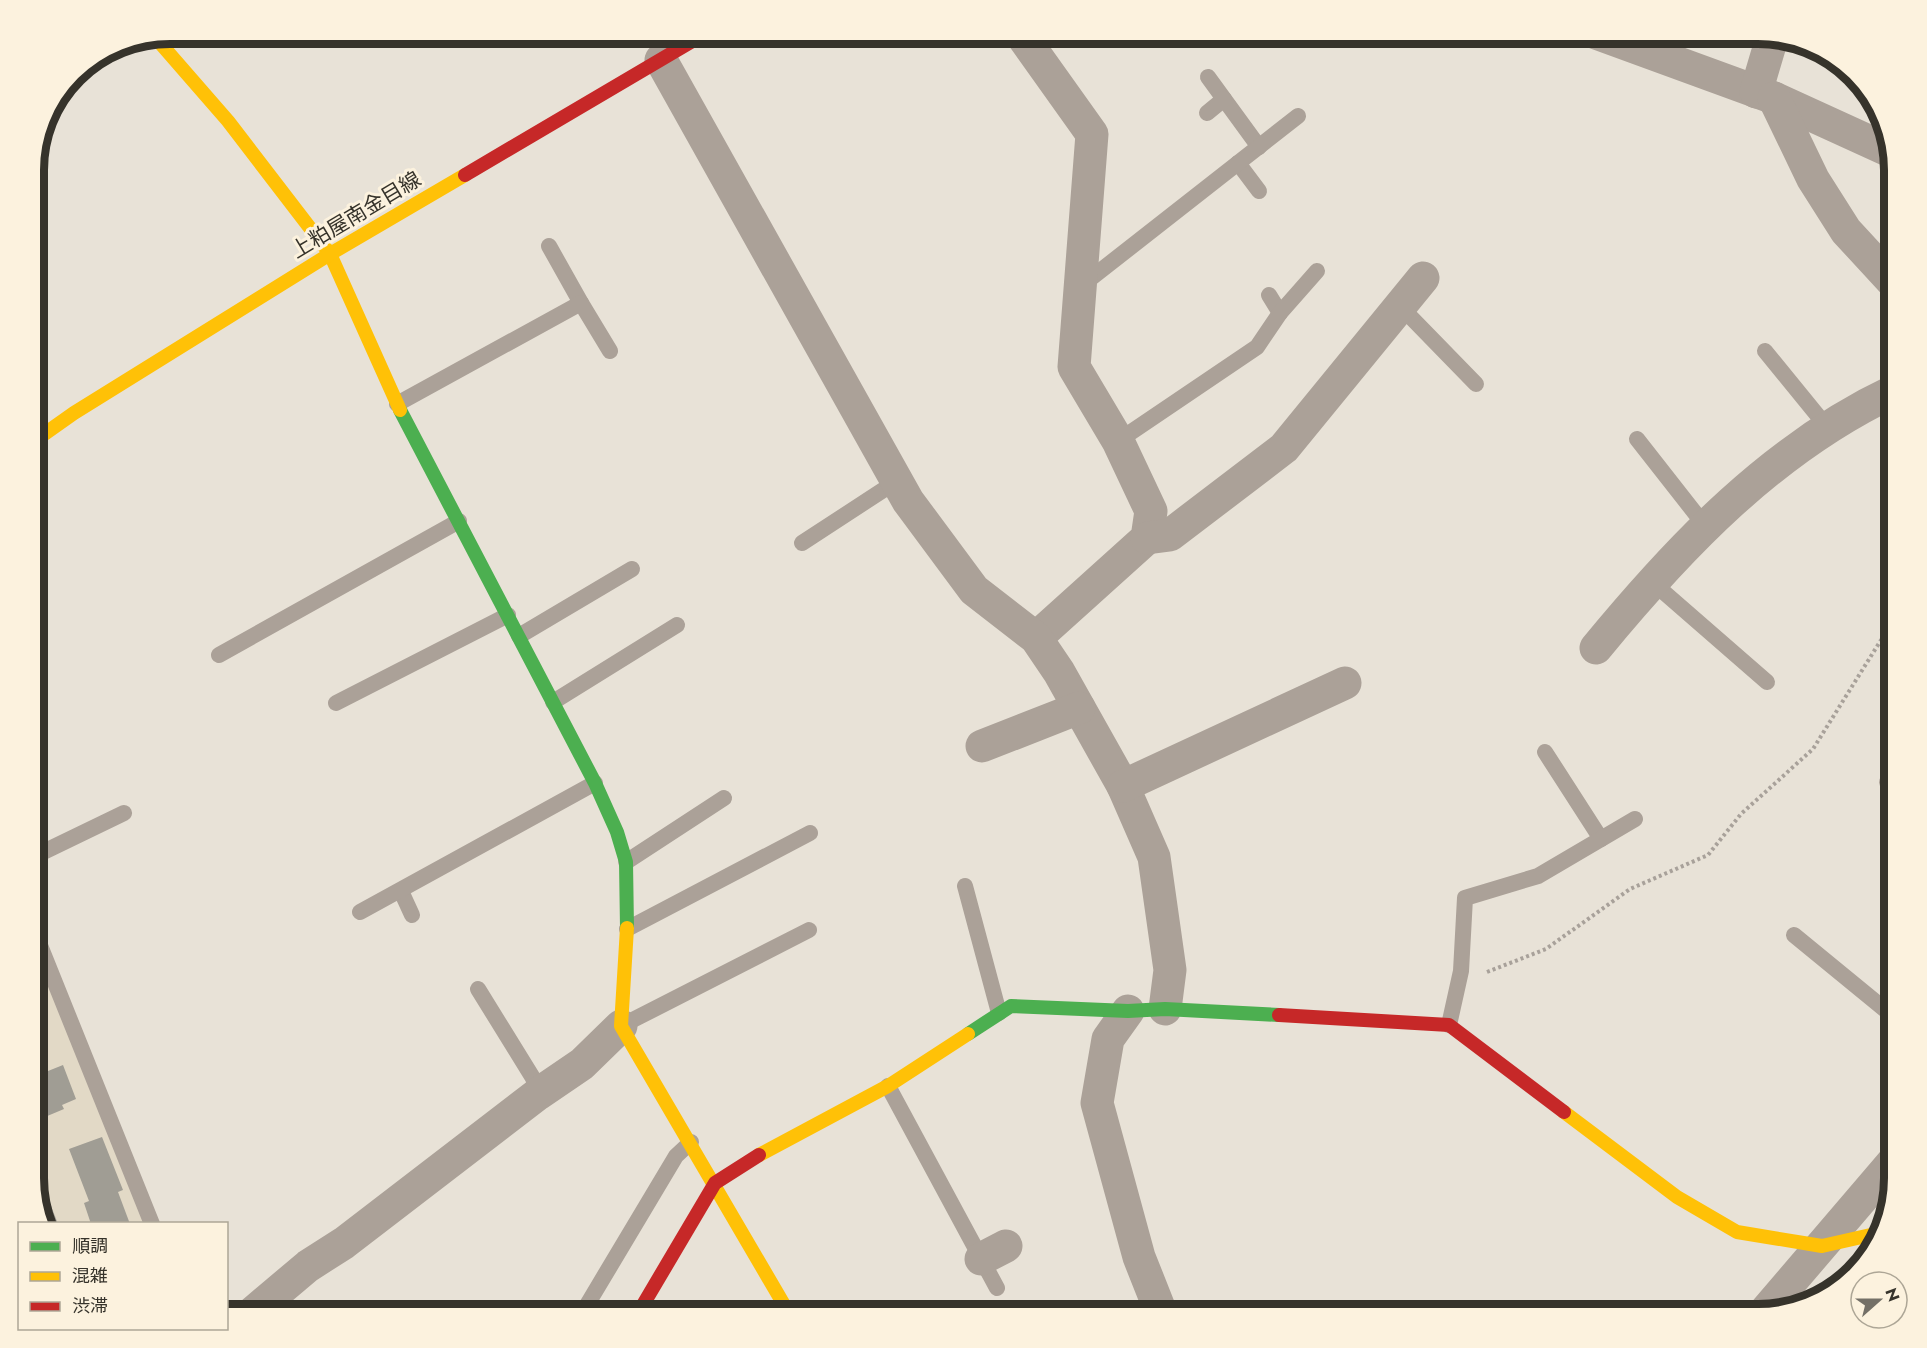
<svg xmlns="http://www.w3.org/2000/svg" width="1927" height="1348" viewBox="0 0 1927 1348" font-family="Jost,'Noto Sans JP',sans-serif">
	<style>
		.built { fill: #e2d9c6 }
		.building { fill: #a09d94 }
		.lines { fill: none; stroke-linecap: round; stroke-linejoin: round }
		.path { stroke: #a8a19a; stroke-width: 4; stroke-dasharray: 3 3; stroke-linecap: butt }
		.lane { stroke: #aba198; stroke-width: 16 }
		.street { stroke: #aba198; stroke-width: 33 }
		.fast { stroke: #4caf50; stroke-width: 14 }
		.slow { stroke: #ffc107; stroke-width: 14 }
		.jam { stroke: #c62828; stroke-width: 14 }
		.labels { text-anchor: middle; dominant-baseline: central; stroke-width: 6; stroke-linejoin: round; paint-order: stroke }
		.street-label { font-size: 21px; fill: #36332b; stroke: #fcf2de }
		.rim { fill: none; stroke: #36332b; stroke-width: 8 }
	</style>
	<rect width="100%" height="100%" fill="#e8e2d7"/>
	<!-- built -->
	<polygon class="built" points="33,944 145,1223 44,1223 33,1187"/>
	<!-- building -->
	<g class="building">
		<polygon points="63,1065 76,1099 62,1105 64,1109 33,1122 33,1077"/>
		<polygon points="102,1137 123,1190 118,1192 130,1224 91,1224 84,1203 89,1201 69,1149"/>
		<polygon points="36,1167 58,1224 44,1224 33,1187 33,1168"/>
	</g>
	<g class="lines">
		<!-- path -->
		<polyline class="path" points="1487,972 1546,949 1630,889 1708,855 1741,814 1813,749 1881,640 1894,635"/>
		<!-- lane -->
		<g class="lane">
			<polyline points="1208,77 1259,147"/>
			<polyline points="1207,113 1224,99"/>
			<polyline points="1238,163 1259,191"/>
			<polyline points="549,246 581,303"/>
			<polyline points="1081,286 1298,116"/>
			<polyline points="1269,295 1280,313"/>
			<polyline points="1400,306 1476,384"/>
			<polyline points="1765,351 1827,427"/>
			<polyline points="397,404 581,303 610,351"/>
			<polyline points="1637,439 1706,527"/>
			<polyline points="1118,441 1257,347 1280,313 1317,271"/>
			<polyline points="802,543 897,481"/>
			<polyline points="1651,581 1767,682"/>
			<polyline points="519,636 632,569"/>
			<polyline points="219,655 459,521"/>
			<polyline points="33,664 40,677"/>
			<polyline points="553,702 677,625"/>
			<polyline points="336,703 508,615"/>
			<polyline points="1545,752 1601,839"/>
			<polyline points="1887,782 1894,788"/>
			<polyline points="33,857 124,813"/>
			<polyline points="626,862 724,798"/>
			<polyline points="965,886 999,1013"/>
			<polyline points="401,891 412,915"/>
			<polyline points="360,912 595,783"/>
			<polyline points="33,928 152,1224"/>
			<polyline points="627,929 810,833"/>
			<polyline points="1794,935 1894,1017"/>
			<polyline points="478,989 533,1078 538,1094"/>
			<polyline points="1449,1025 1461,971 1465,898 1538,876 1635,819"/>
			<polyline points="621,1026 809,930"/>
			<polyline points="888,1086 997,1288"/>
			<polyline points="581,1315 676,1156 691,1142"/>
		</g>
		<!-- street -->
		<g class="street">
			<polyline points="1020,33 1092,134 1074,367 1118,441 1151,511 1147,538 1036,638"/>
			<polyline points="1596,33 1774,98 1890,151"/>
			<polyline points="661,60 908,501 974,590 1036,638 1059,672 1123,786 1154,857 1170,970 1165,1009"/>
			<polyline points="1756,92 1772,38"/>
			<polyline points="1774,98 1813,179 1846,231 1894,283"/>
			<polyline points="1147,538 1170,535 1284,448 1423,278"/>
			<path d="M1596,648C1680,546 1773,448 1894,391"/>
			<polyline points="982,746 1079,708"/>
			<polyline points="1123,786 1345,683"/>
			<polyline points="1128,1011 1108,1039 1097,1103 1139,1257 1162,1315"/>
			<polyline points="981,1259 1006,1246"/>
			<polyline points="1764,1313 1894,1161"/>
			<polyline points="250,1315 308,1266 344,1243 538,1094 582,1064 621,1026"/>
		</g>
		<!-- fast -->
		<g class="fast">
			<polyline points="400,410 595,783 617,832 626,862 627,928"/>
			<polyline points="968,1034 1011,1006 1128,1011 1165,1009 1279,1015"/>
		</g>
		<!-- slow -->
		<g class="slow">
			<polyline points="154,36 228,121 330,254 400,410"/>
			<polyline points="33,442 74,413 330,254 465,175"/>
			<polyline points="627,928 621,1026 790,1315"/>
			<polyline points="1564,1112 1677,1197 1737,1232 1822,1246 1875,1234"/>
			<polyline points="759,1155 888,1086 968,1034"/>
		</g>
		<!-- jam -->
		<g class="jam">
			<polyline points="465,175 706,33"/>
			<polyline points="1279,1015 1449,1025 1564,1112"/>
			<polyline points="637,1315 715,1183 759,1155"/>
		</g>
	</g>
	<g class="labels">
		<!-- street labels -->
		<g class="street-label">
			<text transform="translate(356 215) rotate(-31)">上粕屋南金目線</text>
		</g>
	</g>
	<!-- crop -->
	<path d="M0 0H1927V1348H0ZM170 44H1758A126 126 0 0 1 1884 170V1178A126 126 0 0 1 1758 1304H170A126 126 0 0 1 44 1178V170A126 126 0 0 1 170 44Z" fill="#fcf2de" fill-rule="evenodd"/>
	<path class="rim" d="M170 44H1758A126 126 0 0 1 1884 170V1178A126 126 0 0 1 1758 1304H170A126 126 0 0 1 44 1178V170A126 126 0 0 1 170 44Z"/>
	<!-- legend -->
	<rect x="18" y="1222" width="210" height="108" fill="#fcf2de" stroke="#ada696" stroke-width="1.5"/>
	<rect x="30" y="1242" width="30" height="9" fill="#4caf50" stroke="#ada696" stroke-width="1.5"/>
	<text x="72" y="1252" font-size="18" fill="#36332b">順調</text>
	<rect x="30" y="1272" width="30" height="9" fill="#ffc107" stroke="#ada696" stroke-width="1.5"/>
	<text x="72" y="1282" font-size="18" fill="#36332b">混雑</text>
	<rect x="30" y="1302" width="30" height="9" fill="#c62828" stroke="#ada696" stroke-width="1.5"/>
	<text x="72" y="1312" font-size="18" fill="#36332b">渋滞</text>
	<!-- north arrow -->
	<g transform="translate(1879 1300) rotate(69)"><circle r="28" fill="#fcf2de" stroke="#ada696" stroke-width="1.5"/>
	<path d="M0-4.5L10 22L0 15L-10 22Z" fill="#747067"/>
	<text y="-9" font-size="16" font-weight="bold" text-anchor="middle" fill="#36332b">N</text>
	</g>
</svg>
